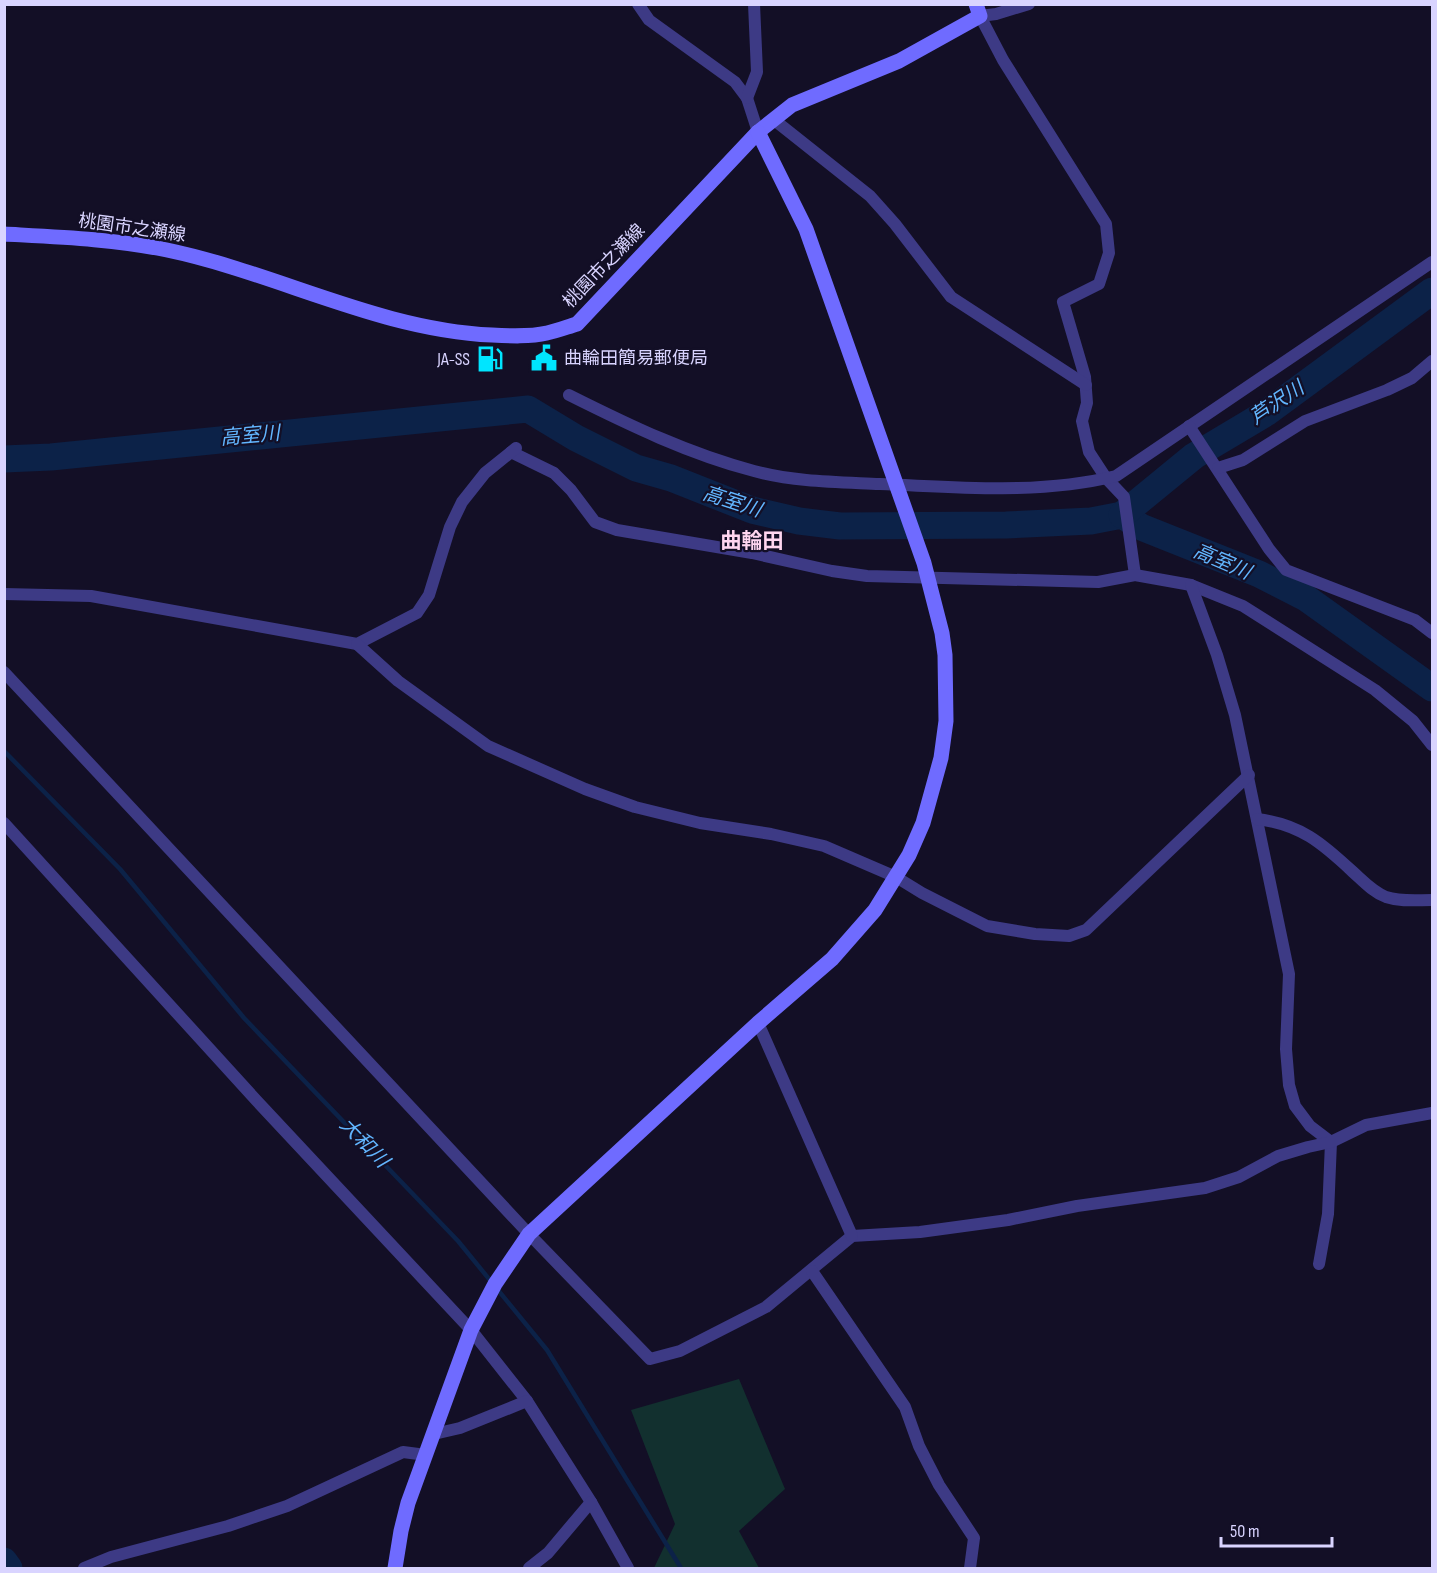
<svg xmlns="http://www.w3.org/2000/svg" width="1437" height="1573" viewBox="0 0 1437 1573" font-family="'Sofia Sans Condensed','Noto Sans JP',sans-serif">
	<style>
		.green { fill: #12302f }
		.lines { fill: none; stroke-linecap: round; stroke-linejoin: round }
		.stream { stroke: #0c2248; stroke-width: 4.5 }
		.river { stroke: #0c2248; stroke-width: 27 }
		.street { stroke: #3d3a85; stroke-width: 12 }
		.secondary { stroke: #6f6bff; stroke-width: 15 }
		.labels { text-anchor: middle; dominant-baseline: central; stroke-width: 4.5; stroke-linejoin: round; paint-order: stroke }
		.street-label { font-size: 18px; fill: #d9d4ff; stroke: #130f26 }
		.poi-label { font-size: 18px; fill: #d9d4ff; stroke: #130f26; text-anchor: start }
		.water-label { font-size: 20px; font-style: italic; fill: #62b6ff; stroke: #130f26 }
		.quarter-label { font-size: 21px; font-weight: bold; fill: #ffd6f0; stroke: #130f26 }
	</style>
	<rect width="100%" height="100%" fill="#130f26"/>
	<!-- green -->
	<polygon class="green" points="739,1379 785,1489 739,1531 759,1568 654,1568 675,1524 631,1410"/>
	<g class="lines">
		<!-- stream -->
		<polyline class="stream" points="4,751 120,869 244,1018 458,1241 547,1350 681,1568"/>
		<!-- river -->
		<g class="river">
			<polyline points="4,459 51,457 528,409 576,438 636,468 671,478 752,510 799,521 840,526 1006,525 1091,521 1122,515 1141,527 1259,574 1306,598 1432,688"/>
			<polyline points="1122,515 1194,456 1266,413 1432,291"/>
			<polyline points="4,1561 9,1568"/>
		</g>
		<!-- street -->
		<g class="street">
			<polyline points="638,4 649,20 735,82 747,98 758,132"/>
			<polyline points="1029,4 996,14 980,16 1003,60 1106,224 1109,253 1099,284 1063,302 1085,377 1087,403 1082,421 1089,452 1106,478 1124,497 1135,575"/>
			<polyline points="747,98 757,72 754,4"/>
			<polyline points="773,119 870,196 895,224 951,297 1086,385"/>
			<path d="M569,395C629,425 689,454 754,471C794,482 838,482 880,484C959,487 1039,495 1116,476L1432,262"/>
			<polyline points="1189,426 1269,549 1286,570 1415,620 1432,633"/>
			<polyline points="511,452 554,473 571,490 595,522 617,530 752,553 832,571 867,576 1098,582 1135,575 1191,585 1243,606 1375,690 1413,721 1432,745"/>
			<polyline points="1218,468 1243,460 1305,421 1387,390 1412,378 1432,361"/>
			<polyline points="1191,585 1217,655 1235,715 1289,974 1286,1049 1289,1085 1295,1106 1310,1126 1331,1142 1328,1214 1319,1264"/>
			<polyline points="4,594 91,596 357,644 417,613 429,595 450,527 462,502 485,473 516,448"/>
			<polyline points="357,644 398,681 488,746 585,789 635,807 700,823 771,834 824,846 896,877 922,893 987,926 1035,934 1069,936 1086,930 1249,775"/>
			<polyline points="4,672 529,1234 650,1359 680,1351 766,1307 852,1236 920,1232 1008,1220 1077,1206 1205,1188 1239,1177 1278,1156 1308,1147 1331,1142 1366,1125 1432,1113"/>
			<path d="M1257,819C1300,824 1322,843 1353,872C1363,881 1373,892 1386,897C1401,902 1417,900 1432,900"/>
			<polyline points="4,823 256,1100 471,1330 527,1401 591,1502 628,1568"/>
			<polyline points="758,1023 852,1236"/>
			<polyline points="812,1271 905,1407 919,1446 939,1485 974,1538 970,1568"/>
			<polyline points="434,1434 460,1428 527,1401"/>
			<polyline points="84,1568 111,1557 228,1526 287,1506 403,1452 426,1455"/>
			<polyline points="529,1568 548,1553 591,1502"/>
		</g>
		<!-- secondary -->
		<g class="secondary">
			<path d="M4,234C59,237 114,239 167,250C277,273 379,330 492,335C510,336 530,337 547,333C557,331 567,327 577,324L758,132L792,105L899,61L980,16L976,4"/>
			<polyline points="395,1568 401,1531 408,1503 471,1330 495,1284 529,1234 758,1023 832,959 875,910 909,855 923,823 941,758 946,721 945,655 942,633 924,563 806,229 758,132"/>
		</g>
	</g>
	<!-- icons -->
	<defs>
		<g id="civic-bare" transform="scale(2.07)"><path d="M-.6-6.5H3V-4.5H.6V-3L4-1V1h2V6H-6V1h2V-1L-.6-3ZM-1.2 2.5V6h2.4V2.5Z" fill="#00e5ff" stroke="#130f26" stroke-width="2.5" paint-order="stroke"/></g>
		<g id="fuel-bare" transform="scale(2.07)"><path d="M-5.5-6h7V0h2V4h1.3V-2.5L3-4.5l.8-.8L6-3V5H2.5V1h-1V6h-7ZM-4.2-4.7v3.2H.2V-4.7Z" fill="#00e5ff" stroke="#130f26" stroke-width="2.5" paint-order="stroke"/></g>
	</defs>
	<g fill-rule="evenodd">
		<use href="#civic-bare" x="544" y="358"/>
		<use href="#fuel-bare" x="490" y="359"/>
	</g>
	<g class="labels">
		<!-- street labels -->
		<g class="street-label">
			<text transform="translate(132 228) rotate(8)">桃園市之瀬線</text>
			<text transform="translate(604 266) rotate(-46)">桃園市之瀬線</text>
		</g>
		<!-- poi labels -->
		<g class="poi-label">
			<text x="564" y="358">曲輪田簡易郵便局</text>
			<text x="470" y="359" text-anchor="end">JA-SS</text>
		</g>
		<!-- water labels -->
		<g class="water-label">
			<text transform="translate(1277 403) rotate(-34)">芦沢川</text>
			<text transform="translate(250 436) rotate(-5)">高室川</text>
			<text transform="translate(732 502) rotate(18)">高室川</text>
			<text transform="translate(1222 562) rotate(23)">高室川</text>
			<text transform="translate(364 1143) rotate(46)">大和川</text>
		</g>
		<!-- quarter labels -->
		<g class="quarter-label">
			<text x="752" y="541">曲輪田</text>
		</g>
	</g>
	<!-- border -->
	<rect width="1437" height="1573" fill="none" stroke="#d9d4ff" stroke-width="12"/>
	<!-- scale -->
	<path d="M1221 1537v9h111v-9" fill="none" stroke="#d9d4ff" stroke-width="3"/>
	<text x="1230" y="1537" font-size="18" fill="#d9d4ff" stroke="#130f26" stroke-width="4.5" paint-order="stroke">50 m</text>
</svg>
